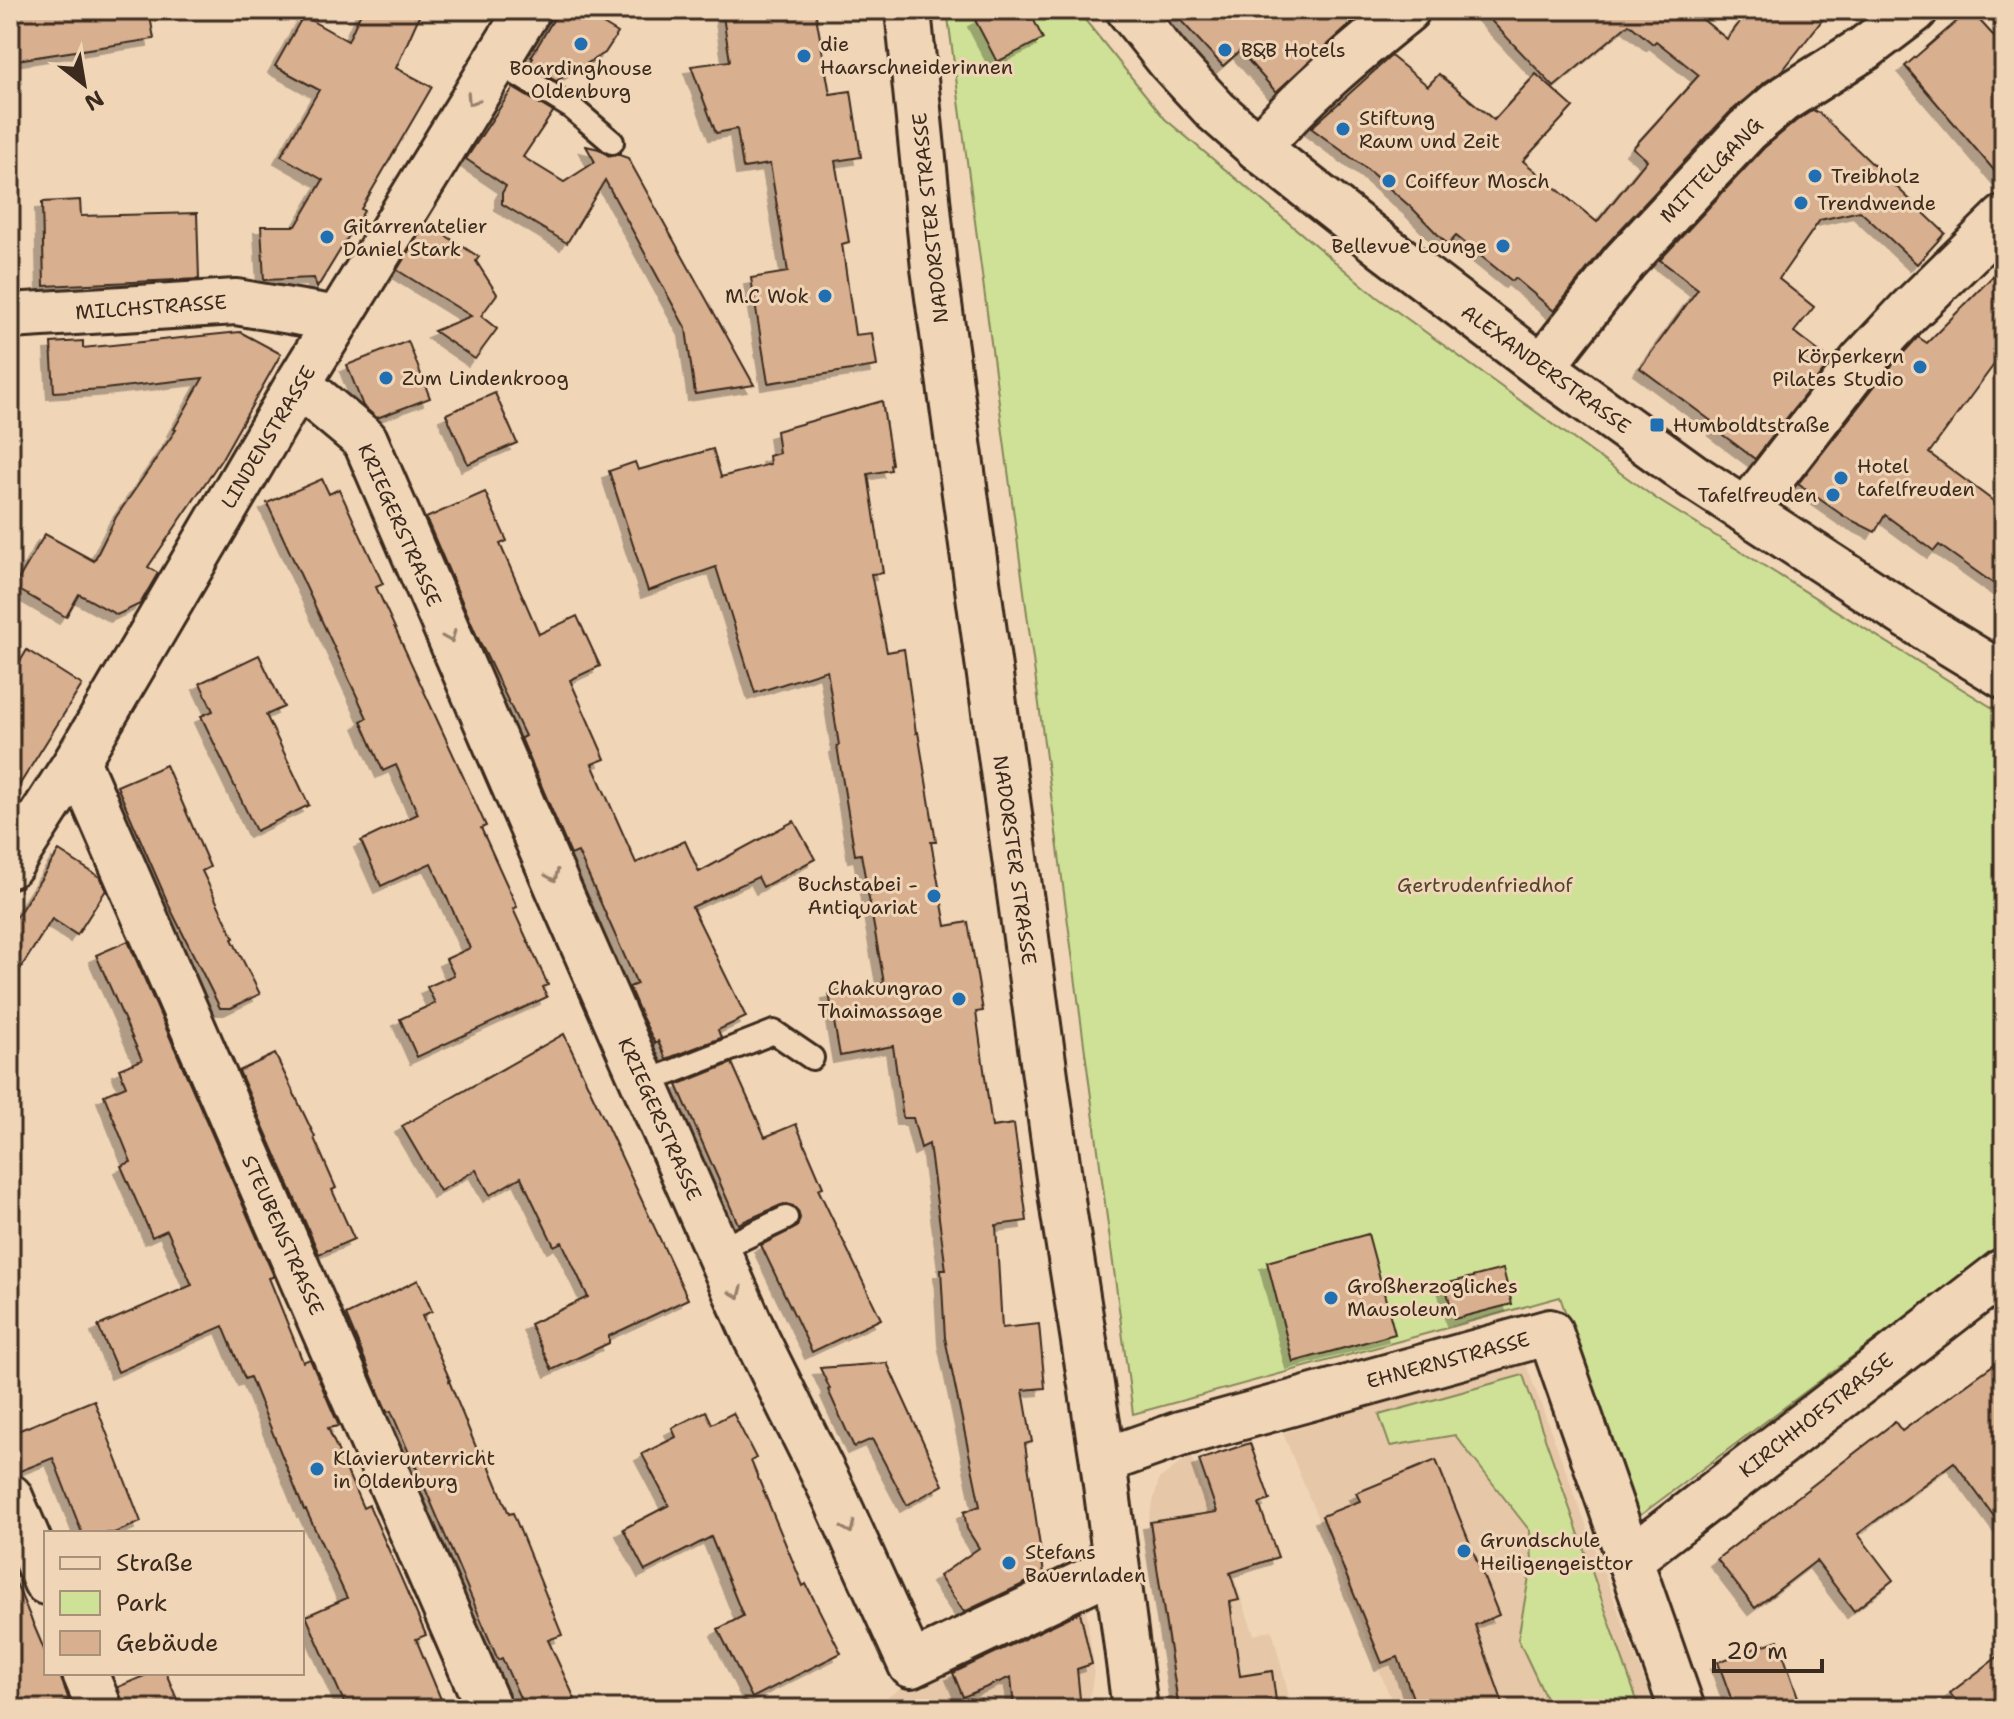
<svg xmlns="http://www.w3.org/2000/svg" width="2014" height="1719" viewBox="0 0 2014 1719" font-family="'Shantell Sans',sans-serif">
	<style>
		.built { fill: #e6c7a8 }
		.green { fill: #cfe196; stroke: #85865a; stroke-width: 2 }
		.building { fill: #d8af8f; stroke: #3b2a1e; stroke-width: 2; filter: url(#shadow) }
		.lines { fill: none; stroke-linecap: round; stroke-linejoin: round }
		.lane-casing { stroke: #3b2a1e; stroke-width: 28 }
		.street-casing { stroke: #3b2a1e; stroke-width: 50 }
		.secondary-casing { stroke: #3b2a1e; stroke-width: 50 }
		.lane { stroke: #f0d5b7; stroke-width: 22 }
		.street { stroke: #f0d5b7; stroke-width: 44 }
		.secondary { stroke: #f0d5b7; stroke-width: 44 }
		.oneway { stroke: #96806a }
		.poi-dot { fill: #1f6fb2; stroke: #f0d5b7; stroke-width: 3 }
		.labels { text-anchor: middle; dominant-baseline: central; stroke-width: 6; stroke-linejoin: round; paint-order: stroke }
		.poi-label { font-size: 20px; fill: #3b2a1e; stroke: #f0d5b7; text-anchor: start }
		.street-label { font-size: 20px; fill: #3b2a1e; stroke: #f0d5b7 }
		.park-label { font-size: 20px; fill: #514530; stroke: #f0d5b7 }
	</style>
	<defs>
		<filter id="shadow"><feDropShadow dx="-7" dy="7" stdDeviation="0" flood-color="#0004"/></filter>
	</defs>
	<rect width="100%" height="100%" fill="#f0d5b7"/>
	<filter id="ink" filterUnits="userSpaceOnUse"><feTurbulence type="fractalNoise" baseFrequency=".0125" numOctaves="2"/><feDisplacementMap in="SourceGraphic" scale="16" xChannelSelector="R" yChannelSelector="G"/><feConvolveMatrix kernelMatrix="1 2 1 2 8 2 1 2 1" color-interpolation-filters="sRGB"/></filter>
	<g filter="url(#ink)">
		<!-- built -->
		<g class="built">
			<polygon points="1525,1362 1655,1709 1395,1709 1283,1433"/>
			<polygon points="1191,1455 1254,1635 1272,1630 1292,1709 1176,1709 1148,1522 1159,1479"/>
			<polygon points="1084,1592 1094,1671 1088,1709 865,1709 888,1697 917,1677"/>
		</g>
		<!-- green -->
		<g class="green">
			<polygon points="947,10 1077,10 1165,119 1377,297 1658,500 2004,715 2004,1243 1638,1517 1560,1297 1133,1414"/>
			<polygon points="1523,1375 1640,1709 1551,1709 1518,1639 1532,1560 1530,1531 1455,1435 1390,1446 1379,1415"/>
		</g>
		<!-- building -->
		<g class="building">
			<polygon points="10,10 149,10 154,39 10,61"/>
			<polygon points="362,10 422,10 396,68 432,87 361,209 364,211 317,288 314,278 264,280 261,226 296,226 323,180 281,156 319,90 275,66 303,16 348,41"/>
			<polygon points="559,10 580,10 618,33 605,53 556,81 529,65 533,58 531,57"/>
			<polygon points="722,10 815,10 830,94 851,91 861,157 835,161 849,242 842,244 855,335 872,333 877,366 768,383 751,278 788,272 770,164 743,168 737,129 716,133 691,66 730,61"/>
			<polygon points="994,10 1029,10 1043,39 997,62 975,20"/>
			<polygon points="1171,10 1345,10 1354,21 1276,92 1240,51 1223,66"/>
			<polygon points="1481,10 1691,10 1727,39 1749,10 1830,10 1783,70 1765,82 1729,113 1606,245 1554,311 1515,278 1512,281 1456,236 1448,245 1413,209 1368,170 1311,128 1391,56 1428,86 1439,74 1494,120 1536,74 1573,107 1523,161 1597,222 1647,160 1633,148 1699,75 1656,41 1653,44 1629,24 1554,87"/>
			<polygon points="1970,10 2004,47 2004,182 1905,66"/>
			<polygon points="513,88 553,112 523,157 564,182 595,162 586,146 599,149 609,156 616,155 621,152 619,155 628,158 754,385 695,394 686,329 605,180 567,243 502,204 502,193 506,186 466,159"/>
			<polygon points="1813,110 1819,113 1945,233 1917,264 1860,211 1820,220 1779,279 1814,307 1794,332 1831,361 1755,459 1715,429 1718,426 1640,368 1698,289 1660,260 1764,148 1796,121"/>
			<polygon points="80,200 81,216 197,213 199,279 44,286 42,202"/>
			<polygon points="426,223 479,257 476,261 497,294 481,316 497,329 475,359 434,331 471,316 397,270"/>
			<polygon points="2004,265 2004,351 1929,453 2004,509 2004,591 1939,545 1934,551 1885,515 1875,532 1845,517 1798,484 1885,373 1918,337 1927,343"/>
			<polygon points="240,332 281,354 221,460 148,567 158,573 140,604 117,615 79,594 66,617 14,587 45,534 94,561 116,517 176,430 174,429 203,378 104,389 54,392 51,343 83,341 83,348"/>
			<polygon points="408,341 430,398 377,418 363,406 347,365"/>
			<polygon points="495,393 517,443 468,464 446,414"/>
			<polygon points="882,401 892,464 890,465 891,470 868,474 883,573 871,574 887,652 904,649 916,733 918,732 936,842 931,842 946,926 968,922 983,1011 976,1012 992,1127 1014,1124 1027,1221 996,1225 1002,1328 1039,1324 1045,1388 1023,1390 1032,1442 1025,1444 1044,1574 964,1612 939,1576 979,1548 967,1529 964,1512 980,1506 945,1338 941,1270 946,1270 929,1144 921,1148 913,1118 903,1118 893,1046 840,1056 829,993 884,983 861,854 855,855 837,746 839,745 827,670 755,693 716,567 648,591 609,471 635,462 638,470 713,449 721,477 770,464 769,456 779,453 776,431"/>
			<polygon points="322,479 329,494 339,489 383,584 376,587 486,826 481,828 517,907 513,909 548,985 543,987 547,997 417,1057 400,1019 435,1003 427,987 454,975 446,959 470,948 431,863 381,886 361,841 418,814 396,765 383,771 361,721 367,718 267,503"/>
			<polygon points="485,492 507,541 500,544 539,634 577,616 600,666 570,680 605,759 592,764 636,863 685,841 699,872 794,821 815,859 763,887 758,877 692,907 746,1017 718,1030 721,1038 666,1059 658,1041 655,1043 642,1017 629,987 637,984 578,852 571,855 521,738 525,736 476,634 426,518"/>
			<polygon points="27,650 82,685 10,800 10,678"/>
			<polygon points="259,655 284,707 266,715 309,805 256,831 201,716 213,711 200,683"/>
			<polygon points="166,765 210,867 202,871 234,938 232,939 260,994 231,1008 220,1008 171,910 117,786"/>
			<polygon points="59,851 101,878 106,890 77,935 52,919 10,985 10,927"/>
			<polygon points="128,941 273,1274 273,1277 269,1278 303,1362 310,1359 339,1426 328,1428 363,1508 369,1505 426,1635 416,1639 445,1709 347,1709 306,1616 347,1598 306,1510 304,1510 250,1377 245,1379 223,1326 118,1372 98,1326 192,1285 167,1230 152,1237 121,1166 131,1162 104,1095 126,1086 119,1069 142,1060 96,955"/>
			<polygon points="564,1034 688,1299 609,1336 609,1343 552,1370 530,1324 588,1297 562,1242 554,1246 521,1177 490,1195 476,1170 440,1191 402,1126"/>
			<polygon points="275,1054 315,1137 314,1138 336,1188 332,1190 354,1239 319,1254 239,1071"/>
			<polygon points="732,1063 765,1137 796,1124 823,1187 818,1189 881,1319 812,1352 761,1245 797,1227 800,1218 798,1211 793,1206 786,1204 781,1205 738,1224 677,1085"/>
			<polygon points="1368,1234 1395,1334 1293,1362 1267,1262"/>
			<polygon points="1503,1269 1512,1304 1454,1319 1445,1284"/>
			<polygon points="418,1280 432,1311 422,1316 450,1380 449,1381 478,1452 483,1450 509,1514 513,1513 562,1635 548,1640 575,1699 553,1709 525,1709 502,1658 498,1660 416,1467 415,1467 391,1411 387,1412 346,1315"/>
			<polygon points="2004,1357 2004,1530 1954,1462 1858,1534 1893,1580 1854,1611 1816,1561 1755,1608 1717,1559 1895,1422 1902,1431"/>
			<polygon points="887,1363 943,1485 907,1505 872,1439 854,1447 828,1390 830,1389 820,1368"/>
			<polygon points="94,1400 141,1522 114,1533 82,1533 53,1458 15,1473 10,1473 10,1434"/>
			<polygon points="706,1411 712,1424 733,1413 756,1458 751,1461 803,1586 806,1584 841,1653 752,1698 718,1629 743,1616 711,1537 645,1571 623,1529 669,1505 642,1454 676,1437 672,1428"/>
			<polygon points="1250,1443 1270,1500 1259,1504 1278,1557 1230,1573 1239,1600 1230,1602 1240,1676 1272,1671 1276,1701 1232,1707 1233,1709 1179,1709 1150,1522 1217,1512 1199,1460"/>
			<polygon points="1436,1460 1499,1615 1475,1625 1505,1709 1417,1709 1398,1657 1382,1663 1322,1516 1360,1501 1356,1493"/>
			<polygon points="10,1569 46,1654 46,1673 59,1673 69,1700 47,1709 25,1709 10,1674"/>
			<polygon points="1080,1612 1092,1664 1077,1669 1081,1709 1014,1709 1011,1677 963,1697 953,1673"/>
			<polygon points="1778,1640 1799,1700 1773,1709 1735,1709 1718,1662"/>
			<polygon points="2004,1652 2004,1709 1962,1709 1950,1693"/>
			<polygon points="151,1673 166,1673 181,1709 124,1709 118,1687"/>
		</g>
		<g class="lines">
			<!-- lane casing -->
			<g class="lane-casing">
				<g id="lane">
					<polyline points="496,61 571,107 612,142"/>
					<polyline points="644,1083 774,1032 812,1058"/>
					<polyline points="718,1250 786,1218"/>
				</g>
			</g>
			<!-- street casing -->
			<g class="street-casing">
				<g id="street">
					<path d="M1258,148C1302,96 1354,53 1407,10"/>
					<polyline points="10,316 236,302 338,319"/>
					<polyline points="1542,367 1624,262 1747,130 1781,101 1865,48 1915,10"/>
					<polyline points="298,384 365,440 559,890 756,1338 834,1495 911,1665 1115,1568"/>
					<polyline points="1746,511 1862,361 1908,312 2004,218"/>
					<polyline points="77,761 489,1709"/>
					<polyline points="10,865 77,761 298,384 528,10"/>
					<polyline points="1103,1461 1180,1434 1550,1332 1682,1709"/>
					<polyline points="10,1497 46,1582"/>
					<polyline points="1629,1560 2004,1271"/>
					<polyline points="85,1673 100,1709"/>
				</g>
			</g>
			<!-- secondary casing -->
			<g class="secondary-casing">
				<g id="secondary">
					<polyline points="908,10 934,268 1064,1214 1103,1461 1135,1709"/>
					<polyline points="1129,10 1169,60 1216,111 1258,148 1385,248 1542,367 1694,477 1940,637 2004,676"/>
				</g>
			</g>
			<!-- lane -->
			<use href="#lane" class="lane"/>
			<!-- street -->
			<use href="#street" class="street"/>
			<!-- secondary -->
			<use href="#secondary" class="secondary"/>
		</g>
		<!-- one-way arrows -->
		<defs><path id="oneway-chevron" d="M-2-3.5L2.5 0L-2 3.5" fill="none" stroke-width="1.6" stroke-linecap="round" stroke-linejoin="round" transform="scale(2)"/></defs>
		<g class="oneway">
			<use href="#oneway-chevron" transform="translate(472 100) rotate(122)"/>
			<use href="#oneway-chevron" transform="translate(450 637) rotate(67)"/>
			<use href="#oneway-chevron" transform="translate(553 876) rotate(67)"/>
			<use href="#oneway-chevron" transform="translate(737 1293) rotate(66)"/>
			<use href="#oneway-chevron" transform="translate(849 1528) rotate(66)"/>
		</g>
	</g>
	<!-- markers -->
	<g class="poi-dot">
		<circle cx="581" cy="44" r="8"/>
		<circle cx="1225" cy="50" r="8"/>
		<circle cx="804" cy="56" r="8"/>
		<circle cx="1343" cy="129" r="8"/>
		<circle cx="1815" cy="176" r="8"/>
		<circle cx="1389" cy="181" r="8"/>
		<circle cx="1801" cy="203" r="8"/>
		<circle cx="327" cy="237" r="8"/>
		<circle cx="1503" cy="246" r="8"/>
		<circle cx="825" cy="296" r="8"/>
		<circle cx="1920" cy="367" r="8"/>
		<circle cx="386" cy="378" r="8"/>
		<rect x="1649" y="417" width="16" height="16" rx="4"/>
		<circle cx="1841" cy="478" r="8"/>
		<circle cx="1833" cy="495" r="8"/>
		<circle cx="934" cy="896" r="8"/>
		<circle cx="959" cy="999" r="8"/>
		<circle cx="1331" cy="1298" r="8"/>
		<circle cx="317" cy="1469" r="8"/>
		<circle cx="1464" cy="1551" r="8"/>
		<circle cx="1009" cy="1563" r="8"/>
	</g>
	<g class="labels">
		<!-- poi labels -->
		<g class="poi-label">
			<text x="820" y="44">die<tspan x="820" dy="23">Haarschneiderinnen</tspan></text>
			<text x="1241" y="50">B&amp;B Hotels</text>
			<text x="581" y="68" text-anchor="middle">Boardinghouse<tspan x="581" dy="23">Oldenburg</tspan></text>
			<text x="1359" y="118">Stiftung<tspan x="1359" dy="23">Raum und Zeit</tspan></text>
			<text x="1831" y="176">Treibholz</text>
			<text x="1405" y="181">Coiffeur Mosch</text>
			<text x="1817" y="203">Trendwende</text>
			<text x="343" y="226">Gitarrenatelier<tspan x="343" dy="23">Daniel Stark</tspan></text>
			<text x="1487" y="246" text-anchor="end">Bellevue Lounge</text>
			<text x="809" y="296" text-anchor="end">M.C Wok</text>
			<text x="1904" y="356" text-anchor="end">Körperkern<tspan x="1904" dy="23">Pilates Studio</tspan></text>
			<text x="402" y="378">Zum Lindenkroog</text>
			<text x="1673" y="425">Humboldtstraße</text>
			<text x="1857" y="466">Hotel<tspan x="1857" dy="23">tafelfreuden</tspan></text>
			<text x="1817" y="495" text-anchor="end">Tafelfreuden</text>
			<text x="918" y="884" text-anchor="end">Buchstabei -<tspan x="918" dy="23">Antiquariat</tspan></text>
			<text x="943" y="988" text-anchor="end">Chakungrao<tspan x="943" dy="23">Thaimassage</tspan></text>
			<text x="1347" y="1286">Großherzogliches<tspan x="1347" dy="23">Mausoleum</tspan></text>
			<text x="333" y="1458">Klavierunterricht<tspan x="333" dy="23">in Oldenburg</tspan></text>
			<text x="1480" y="1540">Grundschule<tspan x="1480" dy="23">Heiligengeisttor</tspan></text>
			<text x="1025" y="1552">Stefans<tspan x="1025" dy="23">Bauernladen</tspan></text>
		</g>
		<!-- street labels -->
		<g class="street-label">
			<text transform="translate(1711 170) rotate(-46)">MITTELGANG</text>
			<text transform="translate(930 218) rotate(-96)">NADORSTER STRASSE</text>
			<text transform="translate(151 307) rotate(-4)">MILCHSTRASSE</text>
			<text transform="translate(1546 369) rotate(36)">ALEXANDERSTRASSE</text>
			<text transform="translate(268 437) rotate(-59)">LINDENSTRASSE</text>
			<text transform="translate(400 525) rotate(66)">KRIEGERSTRASSE</text>
			<text transform="translate(1015 860) rotate(82)">NADORSTER STRASSE</text>
			<text transform="translate(660 1119) rotate(66)">KRIEGERSTRASSE</text>
			<text transform="translate(283 1235) rotate(66)">STEUBENSTRASSE</text>
			<text transform="translate(1448 1360) rotate(-15)">EHNERNSTRASSE</text>
			<text transform="translate(1816 1415) rotate(-38)">KIRCHHOFSTRASSE</text>
		</g>
		<!-- park labels -->
		<g class="park-label">
			<text x="1485" y="885">Gertrudenfriedhof</text>
		</g>
	</g>
	<!-- margin -->
	<rect width="2014" height="1719" fill="none" stroke="#f0d5b7" stroke-width="40"/>
	<rect x="20" y="20" width="1974" height="1679" fill="none" stroke="#3b2a1e" stroke-width="3" filter="url(#ink)"/>
	<!-- legend -->
	<rect x="44" y="1531" width="260" height="144" fill="#f0d5b7" stroke="#a8917a" stroke-width="2"/>
	<rect x="60" y="1557" width="40" height="12" fill="#f0d5b7" stroke="#a8917a" stroke-width="2"/>
	<text x="116" y="1571" font-size="24" fill="#3b2a1e">Straße</text>
	<rect x="60" y="1591" width="40" height="24" fill="#cfe196" stroke="#a8917a" stroke-width="2"/>
	<text x="116" y="1611" font-size="24" fill="#3b2a1e">Park</text>
	<rect x="60" y="1631" width="40" height="24" fill="#d8af8f" stroke="#a8917a" stroke-width="2"/>
	<text x="116" y="1651" font-size="24" fill="#3b2a1e">Gebäude</text>
	<!-- north arrow -->
	<g transform="translate(84 84) rotate(149)" stroke="#f0d5b7" stroke-width="6" paint-order="stroke">
	<path d="M0-6L14 30L0 20L-14 30Z" fill="#3b2a1e"/>
	<text y="-12" font-size="22" font-weight="bold" text-anchor="middle" fill="#3b2a1e">N</text>
	</g>
	<!-- scale -->
	<path d="M1714 1659v12h108v-12" fill="none" stroke="#3b2a1e" stroke-width="4"/>
	<text x="1726" y="1659" font-size="24" fill="#3b2a1e" stroke="#f0d5b7" stroke-width="6" paint-order="stroke">20 m</text>
</svg>
